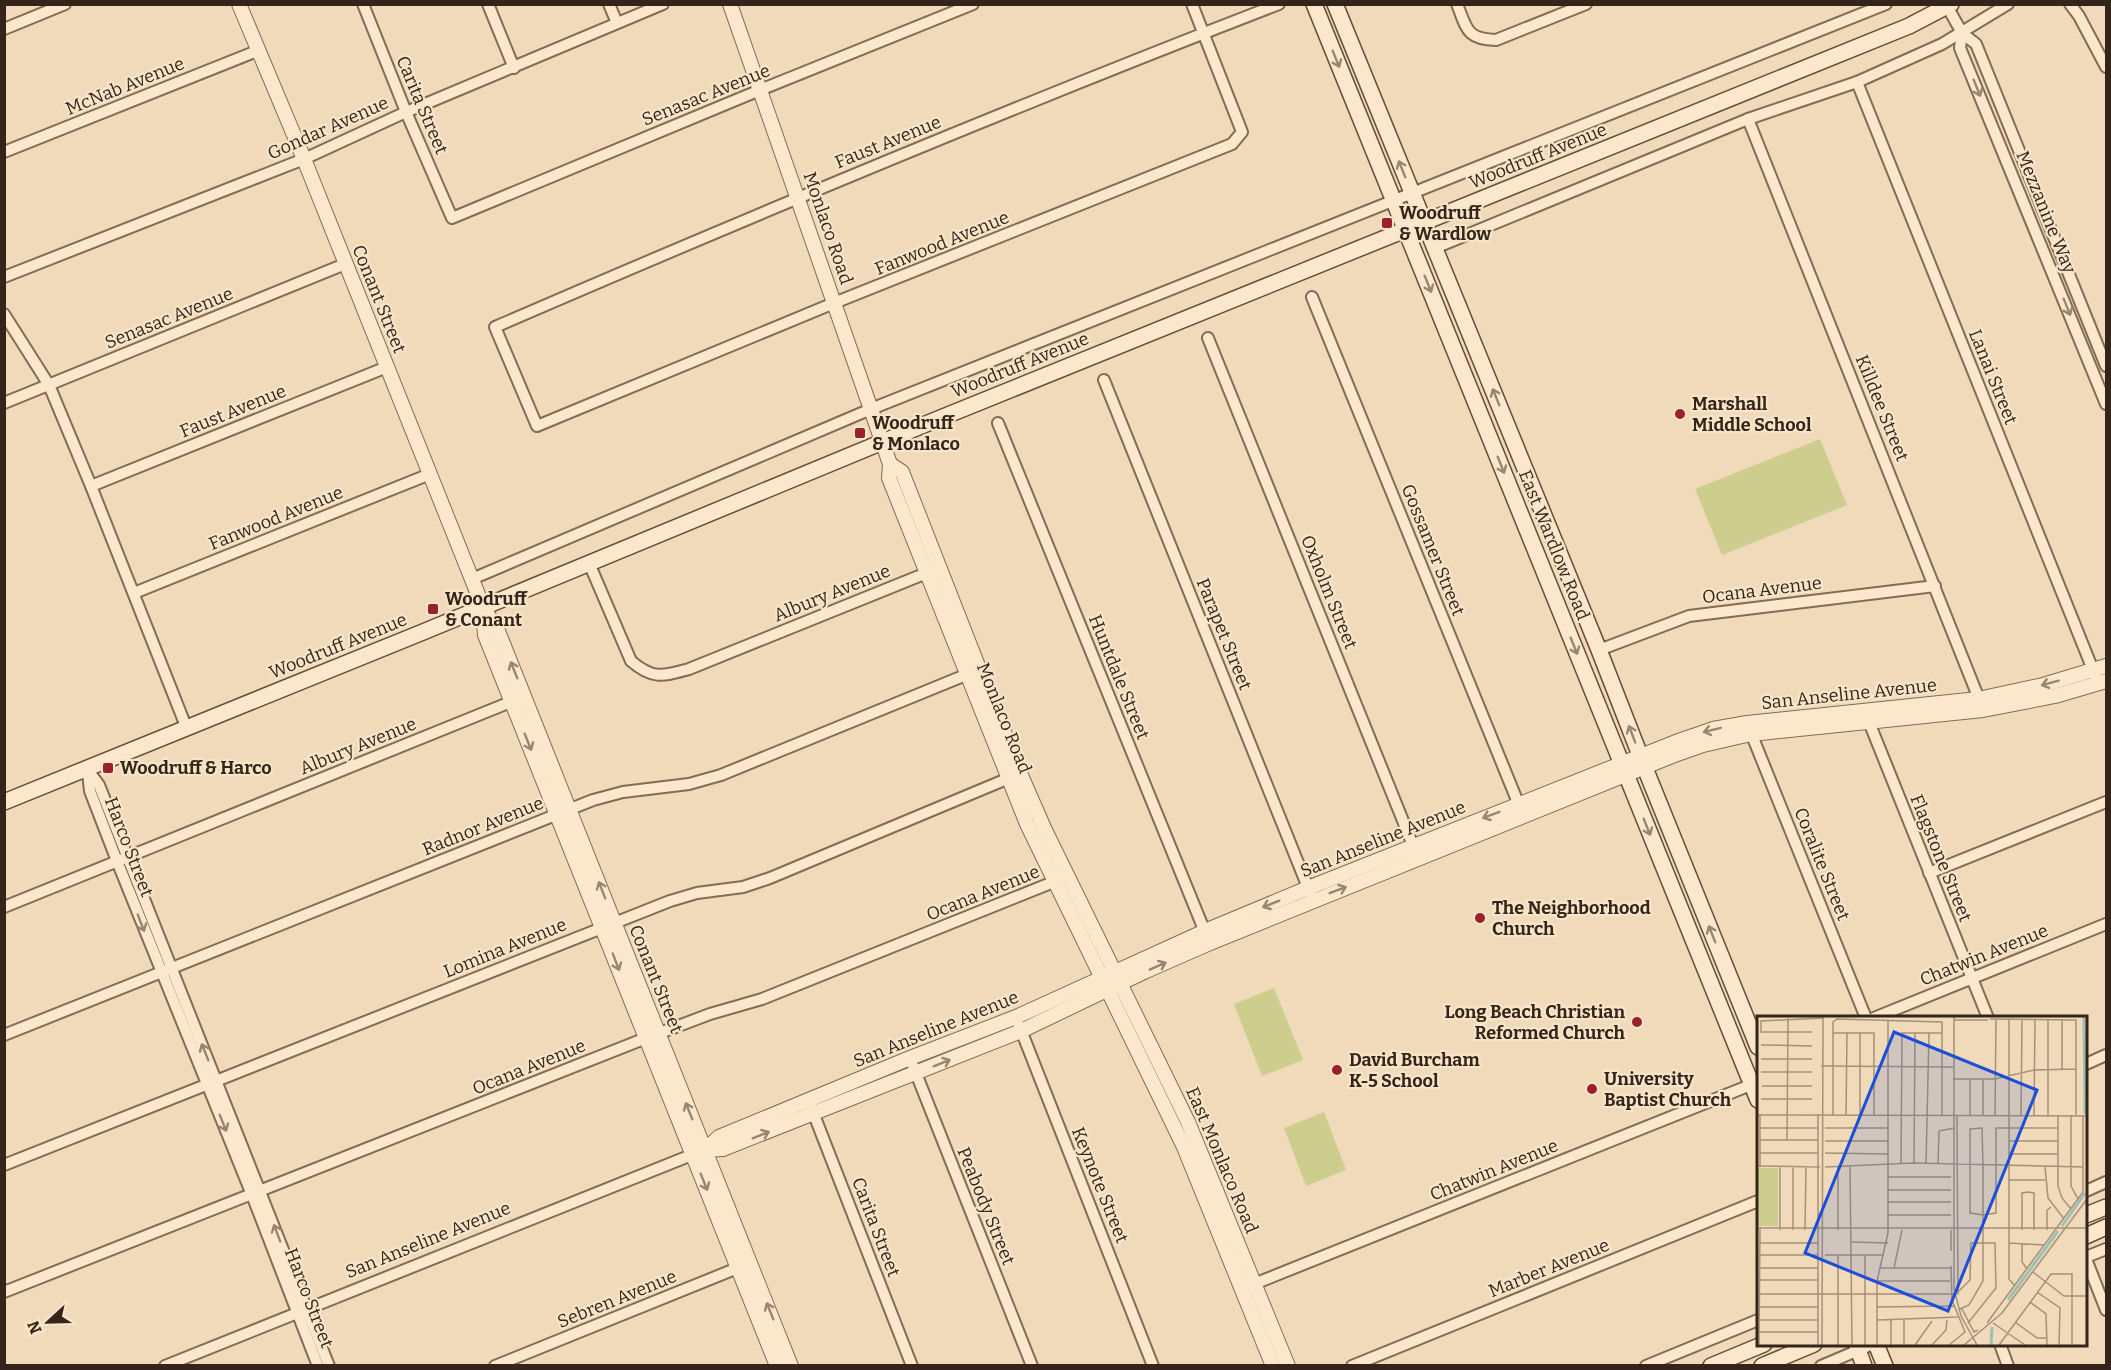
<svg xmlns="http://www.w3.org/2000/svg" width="2111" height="1370" viewBox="0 0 2111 1370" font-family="Bitter,serif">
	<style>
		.green { fill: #cdce8d }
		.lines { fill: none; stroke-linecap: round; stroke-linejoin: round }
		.minor-casing { stroke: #876a53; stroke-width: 14 }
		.tertiary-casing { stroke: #876a53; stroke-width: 16 }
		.secondary-casing { stroke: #694b37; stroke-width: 18 }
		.minor { stroke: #fbe8cc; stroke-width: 10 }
		.tertiary { stroke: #fbe8cc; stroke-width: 14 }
		.secondary { stroke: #fbe8cc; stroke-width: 15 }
		.oneway { stroke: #988672 }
		.poi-dot { fill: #9a202d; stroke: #f7e5c9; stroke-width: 2 }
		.labels { text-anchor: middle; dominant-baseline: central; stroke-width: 4.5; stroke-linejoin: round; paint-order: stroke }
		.street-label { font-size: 18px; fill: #352419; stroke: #f7e5c9 }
		.poi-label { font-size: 18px; font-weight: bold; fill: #352419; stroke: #f7e5c9; text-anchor: start }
		.inset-river { fill: none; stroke: #9ec0b3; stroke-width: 3 }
		.inset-road { fill: none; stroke: #a59179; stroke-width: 1.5 }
		.view { fill: #1d4ed8; fill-opacity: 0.15; stroke: #1d4ed8; stroke-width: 3 }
		.inset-edge { fill: none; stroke: #352419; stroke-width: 3 }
	</style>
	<rect width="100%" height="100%" fill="#f0dab9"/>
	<!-- green -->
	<g class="green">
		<polygon points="1820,439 1847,505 1722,555 1695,489"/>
		<polygon points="1274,988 1303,1060 1262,1076 1234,1004"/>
		<polygon points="1324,1112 1346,1170 1306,1186 1284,1128"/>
	</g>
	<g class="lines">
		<!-- minor casing -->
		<g class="minor-casing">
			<g id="minor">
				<polyline points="363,4 406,112 452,218 760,90 973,4"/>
				<polyline points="488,4 514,68"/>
				<polyline points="609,4 617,23"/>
				<path d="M1192,4L1242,132L1232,144L834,303L537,426L495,327C754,215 1015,106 1279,4"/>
				<path d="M1457,4C1467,30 1467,39 1496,40L1586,4"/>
				<polyline points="2070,4 2079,16 2106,67"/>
				<polyline points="1947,6 1962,33 1976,44 2106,366"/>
				<polyline points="4,29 65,4"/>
				<polyline points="1962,33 1960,48 2106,404"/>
				<polyline points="1857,82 2095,675"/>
				<polyline points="1748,119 1981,704"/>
				<polyline points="4,152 257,51"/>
				<polyline points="1435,248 1748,119 1857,82 1942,44 2008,4"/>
				<polyline points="4,277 304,159 406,112 663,4"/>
				<polyline points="1312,297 1521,810"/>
				<polyline points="4,314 49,385 91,486 187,729"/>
				<polyline points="1208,338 1416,853"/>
				<polyline points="1104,380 1313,900"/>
				<polyline points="4,403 345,264"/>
				<polyline points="998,423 1207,937"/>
				<polyline points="91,486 387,367"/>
				<path d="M589,563L631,661C653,680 663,676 689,669L934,570"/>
				<polyline points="472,579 871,409 1886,4"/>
				<polyline points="134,593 430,474"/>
				<polyline points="1599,650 1689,616 1935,586"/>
				<polyline points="1867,717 1988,1018"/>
				<polyline points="1749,728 1866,1018"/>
				<polyline points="87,769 99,785 329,1366"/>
				<polyline points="88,773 90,791 117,861 252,1195 318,1366"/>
				<polyline points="1929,873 2106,802"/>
				<polyline points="4,907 518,699"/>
				<polyline points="1874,1018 2106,924"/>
				<polyline points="1019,1025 1153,1366"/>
				<polyline points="4,1035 593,800 623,792 689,784 721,775 973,672"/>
				<polyline points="910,1058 1032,1366"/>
				<polyline points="2086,1064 2106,1055"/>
				<polyline points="811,1107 912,1366"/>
				<polyline points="4,1165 670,901 697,893 743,887 770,878 1014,776"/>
				<polyline points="2086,1191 2106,1182"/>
				<polyline points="2086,1257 2106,1249"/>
				<polyline points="2086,1259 2106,1310"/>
				<polyline points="1249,1286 1758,1082"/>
				<polyline points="4,1292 636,1042 710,1014 762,999 1061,879"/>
				<polyline points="2000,1344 2008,1366"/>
				<polyline points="165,1366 699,1152"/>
				<polyline points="495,1366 745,1265"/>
				<polyline points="1352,1366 1758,1201"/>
				<polyline points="1646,1366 1758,1320"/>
				<polyline points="1821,1366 1873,1344"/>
			</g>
		</g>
		<!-- tertiary casing -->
		<g class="tertiary-casing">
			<g id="tertiary">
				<polyline points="239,4 304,159 483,607 498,631 791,1366"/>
				<polyline points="730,4 890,464 889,478 1027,824 1184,1147 1273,1366"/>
				<polyline points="890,464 902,472 1020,773 1044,828 1188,1122 1288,1366"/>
				<polyline points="483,610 485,635 777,1366"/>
				<polyline points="705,1150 719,1137 910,1058 1016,1017 1205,931 1308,888 1681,740 1713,729 1747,723 1978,699 2043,685 2106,666"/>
				<polyline points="705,1150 723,1149 1021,1031 1146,971 1210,943 1672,756 1703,745 1751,734 1983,710 2055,696 2106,681"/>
			</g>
		</g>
		<!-- secondary casing -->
		<g class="secondary-casing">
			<g id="secondary">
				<polyline points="1314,4 1758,1100"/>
				<polyline points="1335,4 1599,650 1645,768 1758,1047"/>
				<polyline points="4,802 423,632 938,419 1909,26 1951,4"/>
				<polyline points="2086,1215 2106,1207"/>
				<polyline points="2086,1236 2106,1227"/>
				<polyline points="1856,1344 1864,1366"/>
				<polyline points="1876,1344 1885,1366"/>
				<polyline points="1711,1366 1764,1344"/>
				<polyline points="1762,1366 1814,1344"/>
			</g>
		</g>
		<!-- minor -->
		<use href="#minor" class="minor"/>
		<!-- tertiary -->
		<use href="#tertiary" class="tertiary"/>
		<!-- secondary -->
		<use href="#secondary" class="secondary"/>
	</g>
	<!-- one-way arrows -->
	<defs><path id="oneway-shaft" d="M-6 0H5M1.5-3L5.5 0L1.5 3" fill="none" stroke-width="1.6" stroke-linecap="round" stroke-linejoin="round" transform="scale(1.5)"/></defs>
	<g class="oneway">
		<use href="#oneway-shaft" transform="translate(1336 59) rotate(68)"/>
		<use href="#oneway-shaft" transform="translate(1977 88) rotate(68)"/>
		<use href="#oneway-shaft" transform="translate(1402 169) rotate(-112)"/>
		<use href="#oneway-shaft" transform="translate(1428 284) rotate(68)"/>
		<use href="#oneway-shaft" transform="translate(2067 307) rotate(68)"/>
		<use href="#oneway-shaft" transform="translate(1496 397) rotate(-112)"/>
		<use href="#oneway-shaft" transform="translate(1501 465) rotate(68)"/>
		<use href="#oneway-shaft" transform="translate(1574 646) rotate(68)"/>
		<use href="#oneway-shaft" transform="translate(514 670) rotate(-112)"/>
		<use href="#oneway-shaft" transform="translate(2050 683) rotate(165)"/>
		<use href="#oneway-shaft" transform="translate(1712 730) rotate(166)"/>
		<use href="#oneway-shaft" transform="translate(1632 734) rotate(-111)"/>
		<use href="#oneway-shaft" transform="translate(528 742) rotate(68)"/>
		<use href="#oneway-shaft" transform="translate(1491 815) rotate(159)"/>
		<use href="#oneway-shaft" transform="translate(1647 827) rotate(68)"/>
		<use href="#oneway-shaft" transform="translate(602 890) rotate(-111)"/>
		<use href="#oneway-shaft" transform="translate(1338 890) rotate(-21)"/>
		<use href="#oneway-shaft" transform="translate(1271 904) rotate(158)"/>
		<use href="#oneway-shaft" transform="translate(141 923) rotate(69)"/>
		<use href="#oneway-shaft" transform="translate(1712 934) rotate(-112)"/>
		<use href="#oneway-shaft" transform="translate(616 962) rotate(69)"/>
		<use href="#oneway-shaft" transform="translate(1158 966) rotate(-24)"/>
		<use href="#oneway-shaft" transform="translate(205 1052) rotate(-112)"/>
		<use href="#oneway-shaft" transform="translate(942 1063) rotate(-22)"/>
		<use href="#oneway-shaft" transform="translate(689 1111) rotate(-112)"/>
		<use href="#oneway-shaft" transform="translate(223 1123) rotate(68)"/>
		<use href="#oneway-shaft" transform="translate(761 1135) rotate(-22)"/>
		<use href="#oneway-shaft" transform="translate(704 1182) rotate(68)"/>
		<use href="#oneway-shaft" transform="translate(277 1233) rotate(-111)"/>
		<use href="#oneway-shaft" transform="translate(770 1311) rotate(-112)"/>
	</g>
	<!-- markers -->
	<g class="poi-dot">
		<rect x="1381" y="217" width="12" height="12" rx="3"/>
		<circle cx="1680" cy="414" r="6"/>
		<rect x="854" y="427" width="12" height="12" rx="3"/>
		<rect x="427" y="603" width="12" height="12" rx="3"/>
		<rect x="102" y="762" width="12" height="12" rx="3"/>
		<circle cx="1480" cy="918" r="6"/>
		<circle cx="1637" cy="1022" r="6"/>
		<circle cx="1337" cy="1070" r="6"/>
		<circle cx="1592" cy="1089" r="6"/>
	</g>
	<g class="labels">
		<!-- street labels -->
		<g class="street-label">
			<text transform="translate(125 86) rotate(-22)">McNab Avenue</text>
			<text transform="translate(706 95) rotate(-22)">Senasac Avenue</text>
			<text transform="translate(422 105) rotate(67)">Carita Street</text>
			<text transform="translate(328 128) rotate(-24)">Gondar Avenue</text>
			<text transform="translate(888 142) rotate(-22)">Faust Avenue</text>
			<text transform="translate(1538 156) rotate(-22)">Woodruff Avenue</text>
			<text transform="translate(2046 212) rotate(68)">Mezzanine Way</text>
			<text transform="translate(828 228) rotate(71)">Monlaco Road</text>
			<text transform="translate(942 243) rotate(-22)">Fanwood Avenue</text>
			<text transform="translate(379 299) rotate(68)">Conant Street</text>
			<text transform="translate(169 318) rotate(-22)">Senasac Avenue</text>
			<text transform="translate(1020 365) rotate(-22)">Woodruff Avenue</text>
			<text transform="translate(1993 377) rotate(68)">Lanai Street</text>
			<text transform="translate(1882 408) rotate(68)">Killdee Street</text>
			<text transform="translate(233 411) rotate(-22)">Faust Avenue</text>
			<text transform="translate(276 518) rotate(-22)">Fanwood Avenue</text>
			<text transform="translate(1554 545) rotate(68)">East Wardlow Road</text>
			<text transform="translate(1433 550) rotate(68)">Gossamer Street</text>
			<text transform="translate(1762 590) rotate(-7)">Ocana Avenue</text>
			<text transform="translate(1329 592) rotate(68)">Oxholm Street</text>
			<text transform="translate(832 593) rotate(-22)">Albury Avenue</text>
			<text transform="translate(1224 634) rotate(68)">Parapet Street</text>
			<text transform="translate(338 646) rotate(-22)">Woodruff Avenue</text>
			<text transform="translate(1119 677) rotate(68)">Huntdale Street</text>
			<text transform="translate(1849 694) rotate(-6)">San Anseline Avenue</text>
			<text transform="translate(1004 718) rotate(68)">Monlaco Road</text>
			<text transform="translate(358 746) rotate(-22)">Albury Avenue</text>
			<text transform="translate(483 826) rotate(-22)">Radnor Avenue</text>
			<text transform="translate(1383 839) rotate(-22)">San Anseline Avenue</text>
			<text transform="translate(129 847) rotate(69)">Harco Street</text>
			<text transform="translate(1941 858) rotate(68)">Flagstone Street</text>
			<text transform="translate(1822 864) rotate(68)">Coralite Street</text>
			<text transform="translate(983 893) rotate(-22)">Ocana Avenue</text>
			<text transform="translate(505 948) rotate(-22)">Lomina Avenue</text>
			<text transform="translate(1984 955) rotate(-22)">Chatwin Avenue</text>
			<text transform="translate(656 979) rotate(68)">Conant Street</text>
			<text transform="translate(936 1029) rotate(-22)">San Anseline Avenue</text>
			<text transform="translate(529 1067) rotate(-22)">Ocana Avenue</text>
			<text transform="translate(1222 1160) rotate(67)">East Monlaco Road</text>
			<text transform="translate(1494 1170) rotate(-22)">Chatwin Avenue</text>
			<text transform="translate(1100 1185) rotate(68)">Keynote Street</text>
			<text transform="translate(986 1206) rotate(68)">Peabody Street</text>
			<text transform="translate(876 1227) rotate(69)">Carita Street</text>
			<text transform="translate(428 1240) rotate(-22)">San Anseline Avenue</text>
			<text transform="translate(1549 1268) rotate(-22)">Marber Avenue</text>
			<text transform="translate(309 1298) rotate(69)">Harco Street</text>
			<text transform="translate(617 1299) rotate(-22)">Sebren Avenue</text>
		</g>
		<!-- poi labels -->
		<g class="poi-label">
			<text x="1399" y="213">Woodruff<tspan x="1399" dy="21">&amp; Wardlow</tspan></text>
			<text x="1692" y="404">Marshall<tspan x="1692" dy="21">Middle School</tspan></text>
			<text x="872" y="423">Woodruff<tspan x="872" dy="21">&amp; Monlaco</tspan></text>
			<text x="445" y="599">Woodruff<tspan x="445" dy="21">&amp; Conant</tspan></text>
			<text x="120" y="768">Woodruff &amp; Harco</text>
			<text x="1492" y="908">The Neighborhood<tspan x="1492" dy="21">Church</tspan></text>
			<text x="1625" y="1012" text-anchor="end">Long Beach Christian<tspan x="1625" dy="21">Reformed Church</tspan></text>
			<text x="1349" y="1060">David Burcham<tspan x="1349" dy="21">K-5 School</tspan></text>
			<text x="1604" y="1079">University<tspan x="1604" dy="21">Baptist Church</tspan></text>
		</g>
	</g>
	<!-- overview -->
	<g transform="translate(1757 1016)">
		<rect width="330" height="330" fill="#f0dab9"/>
		<path d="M0,152H21V210H0Z" fill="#cdce8d"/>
		<path class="inset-river" d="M327,1L328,98M305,210L328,177M251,284L301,215M234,329L235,311"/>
		<path class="inset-road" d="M197,1V273L204,300L220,329M233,3L319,4V99M252,3V263L258,270M291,3V99M305,3V53M197,4H231M55,16H4V5L66,2M76,17H117V99M4,29L55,30M4,43H55M64,50L196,51M4,56H55M196,63H238L277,54L319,53M226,63V99M5,70H55M4,83H55M0,99L330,100M76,99V6L80,3L185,6V100M89,99L90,17M103,99V17M200,99L201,279M213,99V63M238,99L239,3M264,99L265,3M277,99L278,3M301,99V170L305,182L314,193M314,99V170L321,183M3,112H61M68,112H131M3,124H61M30,124L31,2M68,125H131M252,125H301M3,137H61M68,137L131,138M252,138H301M157,148L158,17M169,148L172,17M144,149L145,17H185M181,149L182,115L197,112M0,150L63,151M3,150V99M81,150V214M93,150L95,329M68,151L156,147L326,151M288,151L291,182L307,203M131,161H194M252,164H288M131,174H194M131,186H194M131,199H194M0,212H330M23,214V150M36,214V150M48,214L49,150M194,214V235M265,214V177L271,176L277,177V214M290,214V194L294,191M95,226L131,227M3,227H61M252,227L287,229M265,227V246L270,253M3,239H61M68,239H127M3,252H61M122,252H194M137,252L145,214M276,256L307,280H330M3,264H61M120,265H193M201,276L213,264L214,227H238L239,272L211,307M280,276L303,292L302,329M0,278H197M273,286L289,298L290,329M3,291H61M120,291L197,290M203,293L212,289L226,265V149L225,112L213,113V197L226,199L239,197V112H301M205,293L217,316L221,314M3,304H61M120,304L201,301M258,306L280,322H290M230,307L326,176V100M236,307L268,329M0,316H61M2,329L3,212M61,329V98M65,329L66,1M81,329V239M108,329V239M120,329V265L131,217V4M134,329V304M147,329V304M158,329L175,305M175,329L189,314L190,304M192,329L208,316L195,284L194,250M207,329L245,297L330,183M242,329L294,258H315V329M330,329V191"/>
		<path class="view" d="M137,16L280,74L191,295L48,237Z"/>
		<rect width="330" height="330" class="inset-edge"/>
	</g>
	<!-- border -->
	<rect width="2111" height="1370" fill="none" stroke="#352419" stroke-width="12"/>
	<!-- north arrow -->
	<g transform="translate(48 1322) rotate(248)" stroke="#f7e5c9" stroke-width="4.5" paint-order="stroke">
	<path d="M0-4.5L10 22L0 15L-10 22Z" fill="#352419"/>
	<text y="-9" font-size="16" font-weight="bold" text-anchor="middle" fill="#352419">N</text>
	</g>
</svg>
